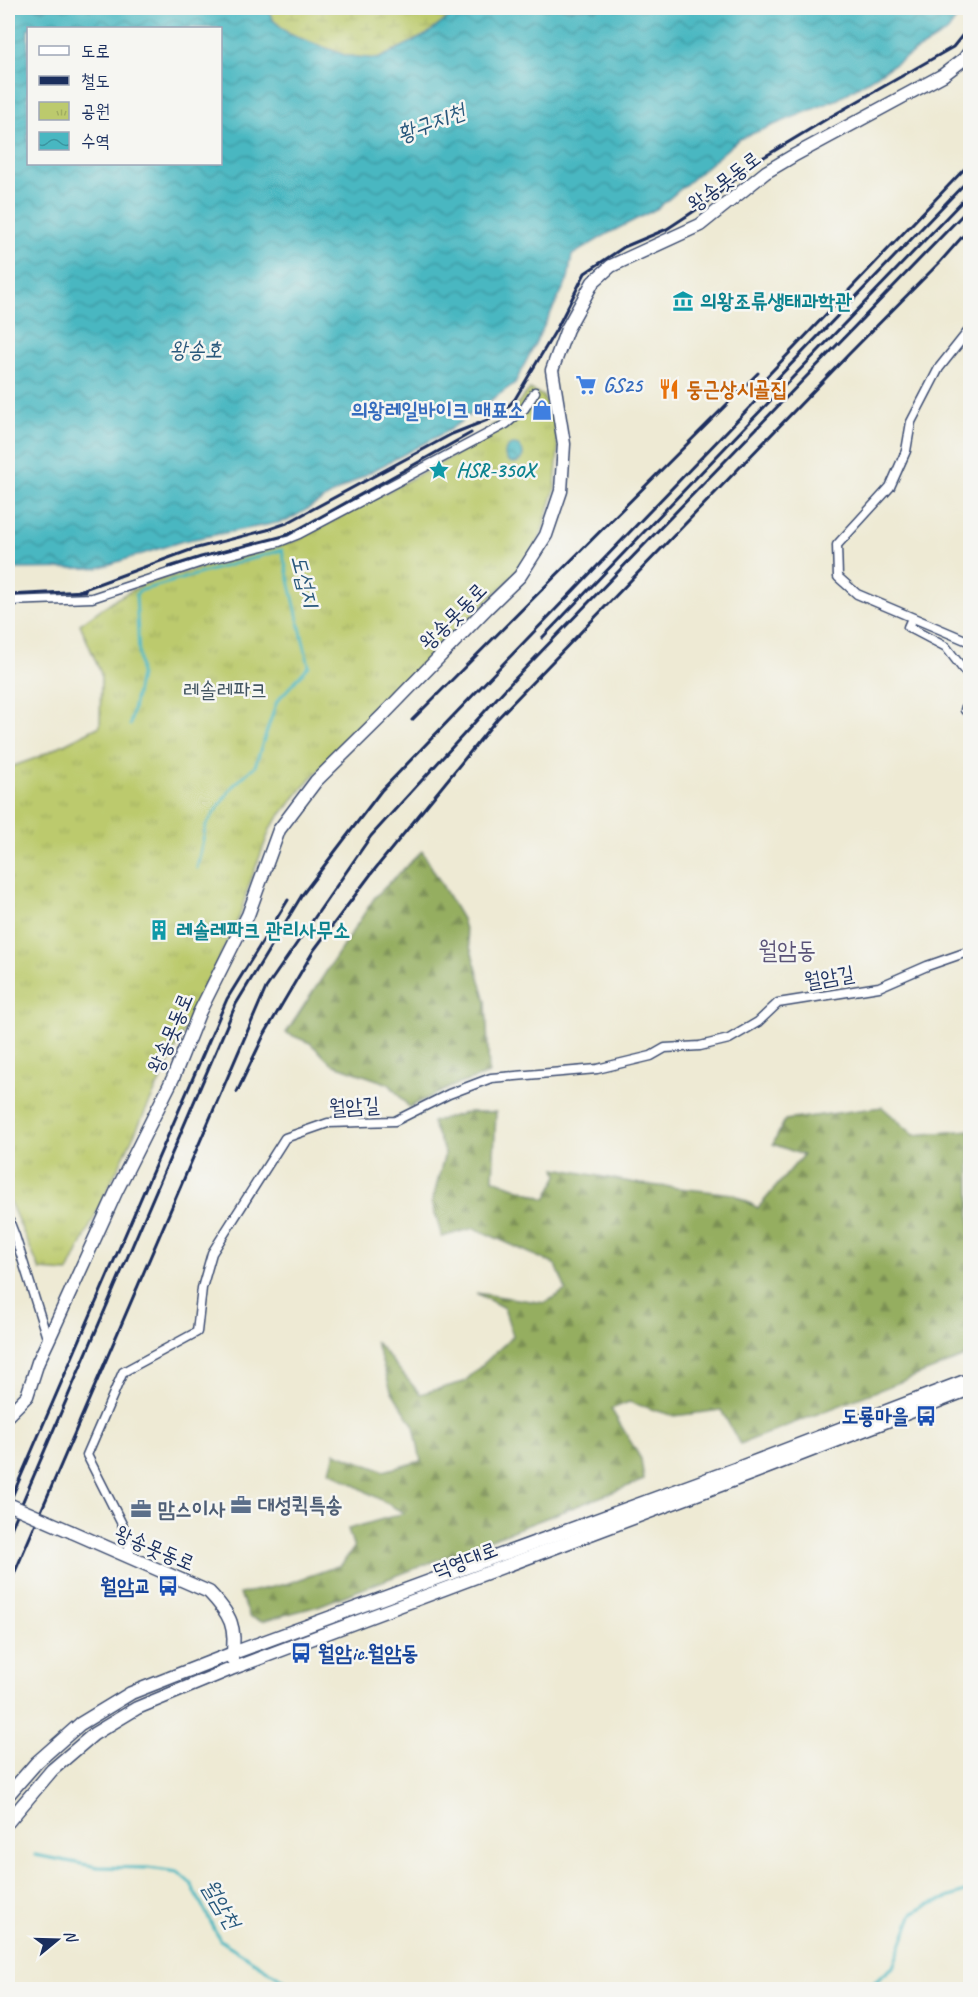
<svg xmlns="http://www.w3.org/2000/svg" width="978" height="1997" viewBox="0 0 978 1997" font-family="Caveat,'Poor Story',sans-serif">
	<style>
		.forest { fill: url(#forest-firs); stroke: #586e5f; stroke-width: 1.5 }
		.wetland { fill: url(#wetland-marsh); stroke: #6c7c66; stroke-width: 1.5 }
		.park { fill: url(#park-tufts); stroke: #6c7c66; stroke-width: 1.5 }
		.water { fill: url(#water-waves); stroke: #327390; stroke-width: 1.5; fill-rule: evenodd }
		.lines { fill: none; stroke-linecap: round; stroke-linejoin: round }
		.stream { stroke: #48b7c1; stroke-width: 3 }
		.street-casing { stroke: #3b4b70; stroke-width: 11 }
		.secondary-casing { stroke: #3b4b70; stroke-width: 15 }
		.street { stroke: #fff; stroke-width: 8 }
		.secondary { stroke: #fff; stroke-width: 12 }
		.rail { stroke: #1b2f5e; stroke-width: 3 }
		.secondary-bridge-casing { stroke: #3b4b70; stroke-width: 15; stroke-linecap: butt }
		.secondary-bridge { stroke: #fff; stroke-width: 12 }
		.labels { text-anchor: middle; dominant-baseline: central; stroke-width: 5; stroke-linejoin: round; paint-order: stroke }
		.street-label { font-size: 21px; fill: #1b2f5e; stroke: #f6f6f2 }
		.culture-label { font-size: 21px; font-weight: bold; fill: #0d838f; stroke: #f6f6f2; text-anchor: start }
		.shop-label { font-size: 21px; font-weight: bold; fill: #366cbe; stroke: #f6f6f2; text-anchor: start }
		.food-label { font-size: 21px; font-weight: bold; fill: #c56008; stroke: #f6f6f2; text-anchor: start }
		.park-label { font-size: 21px; fill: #435662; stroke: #f6f6f2 }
		.transit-label { font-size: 21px; font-weight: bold; fill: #164399; stroke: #f6f6f2; text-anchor: end }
		.service-label { font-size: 21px; font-weight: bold; fill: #4e5e75; stroke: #f6f6f2; text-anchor: start }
		.water-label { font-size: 22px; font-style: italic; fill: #28587c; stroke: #f6f6f2 }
		.quarter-label { font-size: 24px; fill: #5a5378; stroke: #f6f6f2 }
	</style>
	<defs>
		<pattern id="forest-firs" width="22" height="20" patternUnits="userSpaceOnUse" patternTransform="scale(1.5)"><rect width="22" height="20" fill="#95ae60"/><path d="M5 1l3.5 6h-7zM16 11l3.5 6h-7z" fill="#798e52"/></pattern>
		<pattern id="wetland-marsh" width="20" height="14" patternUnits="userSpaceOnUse" patternTransform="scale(1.5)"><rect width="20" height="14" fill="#bcca6d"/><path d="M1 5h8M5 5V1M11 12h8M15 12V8" fill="none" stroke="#a1ae61"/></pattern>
		<pattern id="park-tufts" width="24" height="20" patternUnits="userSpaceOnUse" patternTransform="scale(1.5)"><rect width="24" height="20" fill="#bcca6d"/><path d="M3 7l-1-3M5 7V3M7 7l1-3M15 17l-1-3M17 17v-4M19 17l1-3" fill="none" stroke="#a1ae61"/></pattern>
		<pattern id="water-waves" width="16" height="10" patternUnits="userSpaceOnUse" patternTransform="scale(1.5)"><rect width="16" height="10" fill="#48b7c1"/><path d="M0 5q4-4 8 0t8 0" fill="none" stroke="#3b95a0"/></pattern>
	</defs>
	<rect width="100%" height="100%" fill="#f6f6f2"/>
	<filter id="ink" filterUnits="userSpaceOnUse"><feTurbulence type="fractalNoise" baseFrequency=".0167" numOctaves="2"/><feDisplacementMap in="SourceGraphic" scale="12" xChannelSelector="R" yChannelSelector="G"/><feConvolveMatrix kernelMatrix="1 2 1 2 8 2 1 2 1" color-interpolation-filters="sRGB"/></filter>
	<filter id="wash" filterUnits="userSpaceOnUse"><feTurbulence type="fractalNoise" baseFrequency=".008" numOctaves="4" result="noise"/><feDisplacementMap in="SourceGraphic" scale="24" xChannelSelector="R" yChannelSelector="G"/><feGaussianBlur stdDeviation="1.35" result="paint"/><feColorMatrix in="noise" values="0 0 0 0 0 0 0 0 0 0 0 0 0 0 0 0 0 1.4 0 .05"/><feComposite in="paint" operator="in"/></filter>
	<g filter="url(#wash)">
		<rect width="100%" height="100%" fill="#eeead4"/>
		<!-- forest -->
		<g class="forest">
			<polygon points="422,851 462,919 486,1001 489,1074 453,1086 409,1107 389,1084 332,1064 310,1043 286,1033 375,897"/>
			<polygon points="882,1107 914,1135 970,1130 970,1355 740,1444 721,1410 674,1416 629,1402 611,1409 641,1459 644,1480 318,1606 262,1621 250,1617 240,1594 286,1584 341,1565 354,1548 348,1529 404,1513 330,1471 335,1453 384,1471 421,1461 414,1426 391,1390 375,1341 420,1394 464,1382 513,1336 504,1308 476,1293 545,1303 566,1290 556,1265 474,1228 442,1237 432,1203 445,1153 432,1122 468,1112 496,1112 493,1179 546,1199 558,1175 556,1168 641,1184 733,1194 758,1208 803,1155 773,1144 785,1120"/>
		</g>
		<!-- wetland -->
		<polygon class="wetland" points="267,8 472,8 451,16 426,35 378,59 347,56 289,34 273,20"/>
		<!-- park -->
		<polygon class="park" points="530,389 543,396 554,420 558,449 555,488 540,538 516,573 310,779 271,827 249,885 240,915 68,1272 40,1270 8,1198 8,768 36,758 100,726 101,674 80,624 114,600 144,584 296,541 470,447 491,426 509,414"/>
		<!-- water -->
		<g class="water">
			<path d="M8,8H267L273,20L289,34L347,56L378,59L426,35L451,16L472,8H964L947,32L838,99L739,139L658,208L607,234L572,255L568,279L515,383L449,430L361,477L287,521L183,541L98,568L8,569ZM28,28H220V164H28Z"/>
			<circle cx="514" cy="454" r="9"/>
		</g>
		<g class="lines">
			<!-- stream -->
			<g class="stream">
				<polyline points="130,725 140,675 136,595 139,591 282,550 309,666 277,701 255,766 233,786 206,825 197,868"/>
				<polyline points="35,1855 98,1867 148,1868 178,1872 191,1884 220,1940 299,1990"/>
				<polyline points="865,1990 893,1967 913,1913 928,1905 970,1890"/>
			</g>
		</g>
	</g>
	<g filter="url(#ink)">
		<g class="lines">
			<!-- street casing -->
			<g class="street-casing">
				<g id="street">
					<polyline points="970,329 939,368 911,422 906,451 890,487 837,545 838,577 857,594 970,642"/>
					<polyline points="8,601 92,598 211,559 279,542 299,534 506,424 524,409 535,392"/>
					<polyline points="912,618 908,627 946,647 970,678"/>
					<polyline points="970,693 965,710 970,712"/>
					<polyline points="8,1218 15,1236 48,1341"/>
					<polyline points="131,1559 127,1534 87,1455 123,1372 197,1332 202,1288 212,1253 285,1138 328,1123 395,1121 449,1094 491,1078 597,1069 651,1056 665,1048 700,1046 729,1039 758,1022 778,1003 879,987 927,966 970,951"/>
				</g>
			</g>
			<!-- secondary casing -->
			<g class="secondary-casing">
				<g id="secondary">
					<polyline points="8,1415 27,1396 38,1362 48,1341 116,1192 173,1078 199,1013 248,915 279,830 316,781 383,715 487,608 520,576 546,535 561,491 564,444 552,370 567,329 593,282 611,266 700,225 766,172 793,156 943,75 964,59 970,51"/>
					<path d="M72,1532L209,1592C231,1615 237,1627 232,1659"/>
					<polyline points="8,1795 37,1762 80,1724 131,1693 233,1653 738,1468 970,1379"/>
					<polyline points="8,1822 52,1770 94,1734 137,1708 231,1669 753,1473 970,1389"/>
				</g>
			</g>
			<!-- street -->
			<use href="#street" class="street"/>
			<!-- secondary -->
			<use href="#secondary" class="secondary"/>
			<!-- rail -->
			<g class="rail">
				<polyline points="755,389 970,163"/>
				<polyline points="169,567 201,557 288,535 471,433"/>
				<polyline points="79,591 193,549 267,530 287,523 452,434 500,415 515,399 556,330 585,273 624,247 667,229 711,200 754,163 830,117 953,47 970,26"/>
				<polyline points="8,595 85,591"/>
				<polyline points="542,638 970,193"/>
				<polyline points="412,720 758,373"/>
				<polyline points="237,1092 264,1035 314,950 371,874 497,719 849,354 940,262 970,228"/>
				<polyline points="8,1506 227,999 288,900"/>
				<polyline points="8,1536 236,1004 302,895 381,791 970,178"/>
				<polyline points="8,1588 266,988 371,836 507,687 970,207"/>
			</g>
			<!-- secondary-bridge casing -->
			<g class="secondary-bridge-casing">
				<polyline id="secondary-bridge" points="8,1504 72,1532"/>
			</g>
			<!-- secondary-bridge -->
			<use href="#secondary-bridge" class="secondary-bridge"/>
		</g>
	</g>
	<!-- icons -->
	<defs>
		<g id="museum-bare" transform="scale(1.62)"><path d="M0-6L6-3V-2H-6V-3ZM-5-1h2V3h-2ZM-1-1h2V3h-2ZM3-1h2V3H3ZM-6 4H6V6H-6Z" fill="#0f9aa8" stroke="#f6f6f2" stroke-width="2.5" paint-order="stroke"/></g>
		<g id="supermarket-bare" transform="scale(1.62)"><path d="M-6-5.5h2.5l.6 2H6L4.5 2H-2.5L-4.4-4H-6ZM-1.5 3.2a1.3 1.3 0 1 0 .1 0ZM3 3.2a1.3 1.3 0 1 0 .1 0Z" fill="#3f7fe0" stroke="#f6f6f2" stroke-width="2.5" paint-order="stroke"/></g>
		<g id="restaurant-bare" transform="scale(1.62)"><path d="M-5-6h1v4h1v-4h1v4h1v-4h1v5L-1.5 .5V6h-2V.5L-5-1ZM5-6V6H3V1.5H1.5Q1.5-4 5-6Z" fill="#e8710a" stroke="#f6f6f2" stroke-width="2.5" paint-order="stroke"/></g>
		<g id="shop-bare" transform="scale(1.62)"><path d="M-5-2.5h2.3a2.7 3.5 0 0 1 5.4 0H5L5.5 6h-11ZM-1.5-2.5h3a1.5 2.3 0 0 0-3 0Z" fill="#3f7fe0" stroke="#f6f6f2" stroke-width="2.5" paint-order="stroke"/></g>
		<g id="sight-bare" transform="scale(1.62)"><path d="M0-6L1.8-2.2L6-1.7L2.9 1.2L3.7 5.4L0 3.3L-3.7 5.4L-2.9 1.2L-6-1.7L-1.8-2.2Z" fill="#0f9aa8" stroke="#f6f6f2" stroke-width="2.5" paint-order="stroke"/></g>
		<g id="building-bare" transform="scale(1.62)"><path d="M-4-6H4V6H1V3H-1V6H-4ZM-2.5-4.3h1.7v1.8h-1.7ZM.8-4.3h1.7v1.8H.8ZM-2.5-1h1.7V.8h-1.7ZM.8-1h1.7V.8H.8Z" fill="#0f9aa8" stroke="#f6f6f2" stroke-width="2.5" paint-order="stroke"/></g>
		<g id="bus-bare" transform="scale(1.62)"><path d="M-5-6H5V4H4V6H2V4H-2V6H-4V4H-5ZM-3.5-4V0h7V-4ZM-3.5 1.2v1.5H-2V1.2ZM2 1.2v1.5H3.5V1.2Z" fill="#1a4fb4" stroke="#f6f6f2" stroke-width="2.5" paint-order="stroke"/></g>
		<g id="office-bare" transform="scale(1.62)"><path d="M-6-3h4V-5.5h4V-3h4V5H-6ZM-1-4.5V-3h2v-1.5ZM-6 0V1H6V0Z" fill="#5c6f8a" stroke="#f6f6f2" stroke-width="2.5" paint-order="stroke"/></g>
	</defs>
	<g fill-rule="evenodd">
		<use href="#museum-bare" x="683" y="301"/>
		<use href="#supermarket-bare" x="586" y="385"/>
		<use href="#restaurant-bare" x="669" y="389"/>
		<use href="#shop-bare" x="542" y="410"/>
		<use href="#sight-bare" x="439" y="470"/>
		<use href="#building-bare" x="159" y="930"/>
		<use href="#bus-bare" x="926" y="1416"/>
		<use href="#office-bare" x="241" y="1505"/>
		<use href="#office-bare" x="141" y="1509"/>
		<use href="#bus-bare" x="168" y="1586"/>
		<use href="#bus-bare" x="301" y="1653"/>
	</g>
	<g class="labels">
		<!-- street labels -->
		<g class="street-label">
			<text transform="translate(724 181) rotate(-37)">왕송못동로</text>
			<text transform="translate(453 616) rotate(-45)">왕송못동로</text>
			<text transform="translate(829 977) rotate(-10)">월암길</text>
			<text transform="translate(170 1033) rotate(-67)">왕송못동로</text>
			<text transform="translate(354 1106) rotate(-4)">월암길</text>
			<text transform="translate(155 1548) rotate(23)">왕송못동로</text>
			<text transform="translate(465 1560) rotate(-21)">덕영대로</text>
		</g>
		<!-- culture labels -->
		<g class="culture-label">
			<text x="700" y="301">의왕조류생태과학관</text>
			<text x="456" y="470">HSR-350X</text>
			<text x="176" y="930">레솔레파크 관리사무소</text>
		</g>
		<!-- shop labels -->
		<g class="shop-label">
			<text x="603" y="385">GS25</text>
			<text x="525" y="410" text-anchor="end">의왕레일바이크 매표소</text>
		</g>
		<!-- food labels -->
		<g class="food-label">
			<text x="686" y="389">둥근상시골집</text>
		</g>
		<!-- park labels -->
		<g class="park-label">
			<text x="225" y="690">레솔레파크</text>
		</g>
		<!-- transit labels -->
		<g class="transit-label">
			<text x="909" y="1416">도룡마을</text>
			<text x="151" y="1586">월암교</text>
			<text x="318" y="1653" text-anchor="start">월암ic.월암동</text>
		</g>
		<!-- service labels -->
		<g class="service-label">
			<text x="258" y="1505">대성퀵특송</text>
			<text x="158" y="1509">맘스이사</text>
		</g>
		<!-- water labels -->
		<g class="water-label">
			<text transform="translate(431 123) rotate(-21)">황구지천</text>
			<text x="196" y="350">왕송호</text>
			<text transform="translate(305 581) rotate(75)">도섭지</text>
			<text transform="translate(221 1904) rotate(59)">월암천</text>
		</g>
		<!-- quarter labels -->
		<g class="quarter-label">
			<text x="787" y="950">월암동</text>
		</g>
	</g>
	<!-- margin -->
	<rect width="978" height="1997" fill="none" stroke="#f6f6f2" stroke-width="30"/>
	<!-- legend -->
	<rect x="27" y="27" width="195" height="138" fill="#f6f6f2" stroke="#9ea6b7" stroke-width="1.5"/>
	<rect x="39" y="46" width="30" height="9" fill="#ffffff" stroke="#9ea6b7" stroke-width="1.5"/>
	<text x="81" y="57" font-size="18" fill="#1b2f5e">도로</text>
	<rect x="39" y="76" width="30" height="9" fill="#1b2f5e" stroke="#9ea6b7" stroke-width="1.5"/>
	<text x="81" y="87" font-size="18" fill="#1b2f5e">철도</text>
	<rect x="39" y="102" width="30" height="18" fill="url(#park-tufts)" stroke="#9ea6b7" stroke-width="1.5"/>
	<text x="81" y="117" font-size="18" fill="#1b2f5e">공원</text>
	<rect x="39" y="132" width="30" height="18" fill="url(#water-waves)" stroke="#9ea6b7" stroke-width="1.5"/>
	<text x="81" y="147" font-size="18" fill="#1b2f5e">수역</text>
	<!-- north arrow -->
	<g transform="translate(57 1940) rotate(71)" stroke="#f6f6f2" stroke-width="4.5" paint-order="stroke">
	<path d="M0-4.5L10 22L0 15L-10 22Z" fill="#1b2f5e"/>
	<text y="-9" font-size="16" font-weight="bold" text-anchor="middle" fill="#1b2f5e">N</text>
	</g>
</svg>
